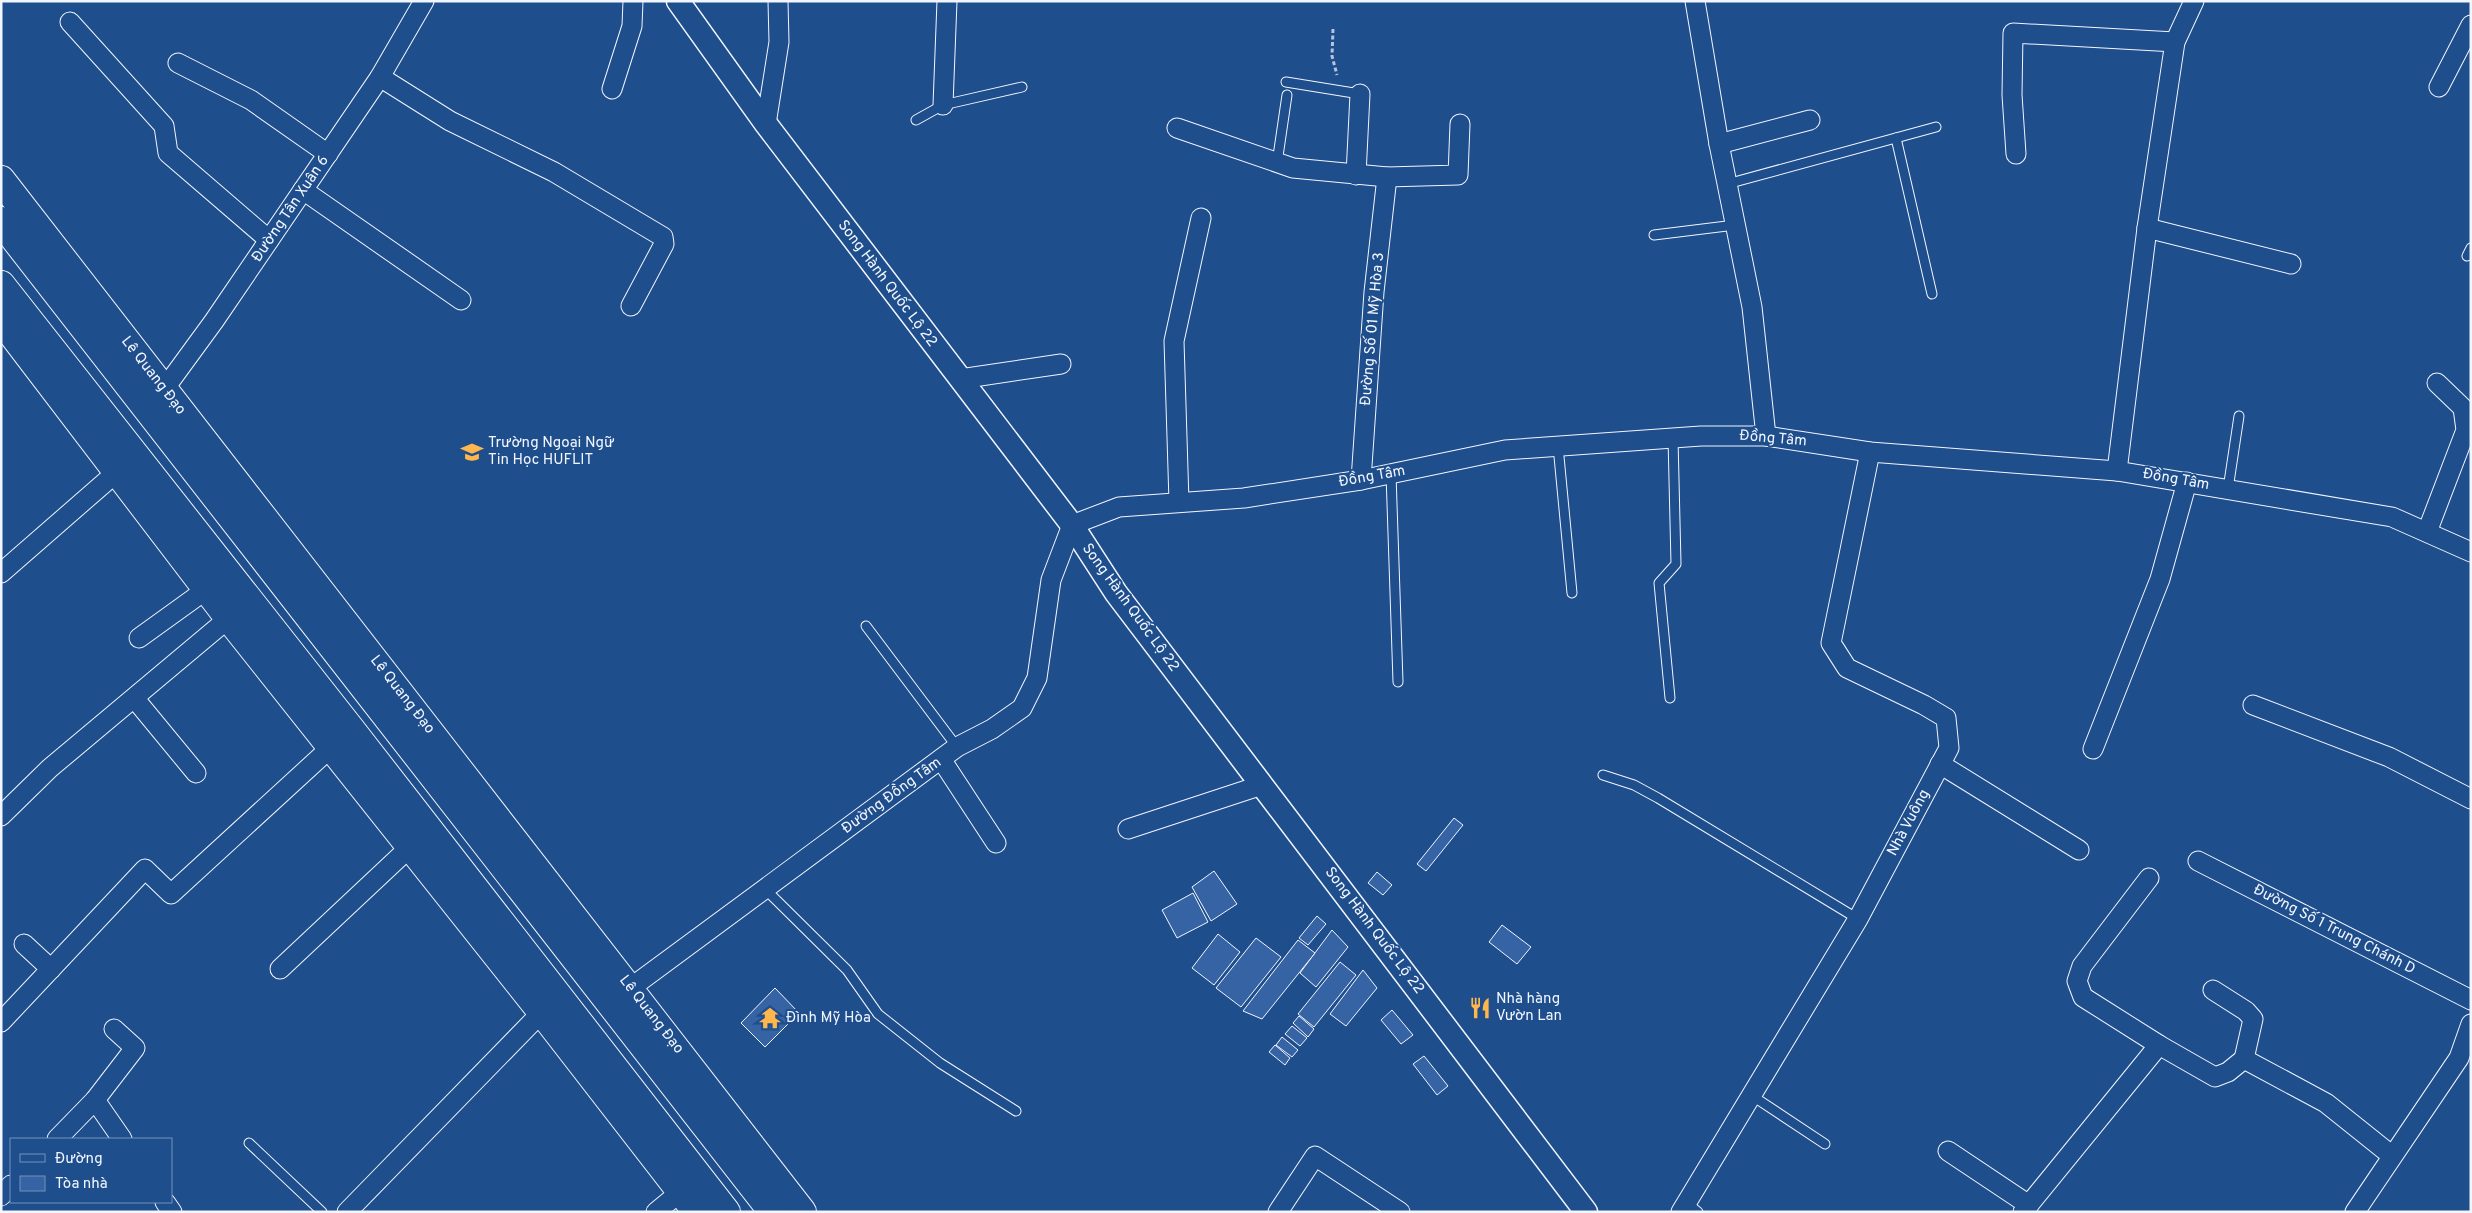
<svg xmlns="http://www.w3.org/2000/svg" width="2472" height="1213" viewBox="0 0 2472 1213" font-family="Overpass,sans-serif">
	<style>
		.building { fill: #3563a3; stroke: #f2f6ff }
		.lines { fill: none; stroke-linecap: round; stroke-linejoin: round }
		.service-casing { stroke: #f2f6ff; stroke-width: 11 }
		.minor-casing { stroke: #f2f6ff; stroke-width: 21 }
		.tertiary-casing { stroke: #f2f6ff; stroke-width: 25 }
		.trunk-casing { stroke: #f2f6ff; stroke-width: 30 }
		.path { stroke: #b3c4dc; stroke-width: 3; stroke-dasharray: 4 2.5; stroke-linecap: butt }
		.service { stroke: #1f4e8c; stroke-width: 9 }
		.minor { stroke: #1f4e8c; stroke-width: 19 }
		.tertiary { stroke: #1f4e8c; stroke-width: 22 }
		.trunk { stroke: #1f4e8c; stroke-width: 28 }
		.labels { text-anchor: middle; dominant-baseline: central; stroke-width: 4; stroke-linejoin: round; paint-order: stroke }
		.street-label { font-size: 15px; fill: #f2f6ff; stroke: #1f4e8c }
		.poi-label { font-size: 15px; fill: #f2f6ff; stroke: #1f4e8c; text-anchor: start }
	</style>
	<rect width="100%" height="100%" fill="#1f4e8c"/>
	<!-- building -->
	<g class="building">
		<polygon points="1454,818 1463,825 1426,871 1417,864"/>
		<polygon points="1214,871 1237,904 1211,921 1192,887"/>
		<polygon points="1377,872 1392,885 1383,895 1368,883"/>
		<polygon points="1193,893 1208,922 1177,938 1162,910"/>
		<polygon points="1317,916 1326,924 1308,945 1299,938"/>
		<polygon points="1502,925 1531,947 1517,964 1489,942"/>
		<polygon points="1332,930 1348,947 1316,987 1300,973"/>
		<polygon points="1218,934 1240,952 1214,985 1192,968"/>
		<polygon points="1256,938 1281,957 1241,1007 1216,988"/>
		<polygon points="1298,940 1315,953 1262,1019 1243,1011"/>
		<polygon points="1340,962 1356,975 1314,1027 1298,1014"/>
		<polygon points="1363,970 1377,988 1346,1026 1330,1014"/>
		<polygon points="775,988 799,1013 765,1047 741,1023"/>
		<polygon points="1392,1010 1413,1035 1401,1044 1381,1020"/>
		<polygon points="1299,1016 1314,1029 1308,1037 1293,1023"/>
		<polygon points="1292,1026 1307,1038 1300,1046 1285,1034"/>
		<polygon points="1282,1037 1298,1050 1292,1057 1276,1045"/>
		<polygon points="1275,1045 1290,1058 1285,1065 1269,1052"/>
		<polygon points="1424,1056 1448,1086 1437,1095 1413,1064"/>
	</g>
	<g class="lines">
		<!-- service casing -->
		<g class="service-casing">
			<g id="service">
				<polyline points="1286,82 1360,94"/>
				<polyline points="916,120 943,105 1022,87"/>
				<polyline points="1896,138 1932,294"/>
				<polyline points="1277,163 1287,95"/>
				<polyline points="1727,184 1936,127"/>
				<polyline points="1654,235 1735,225"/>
				<polyline points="2467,256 2471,248"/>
				<polyline points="1558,446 1572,593"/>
				<polyline points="1391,474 1398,682"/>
				<polyline points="2228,489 2239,416"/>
				<polyline points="866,626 957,747"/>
				<polyline points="1670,698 1659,583 1676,564 1673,438"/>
				<polyline points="1603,775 1634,785 1658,798 1858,919"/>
				<polyline points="765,889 847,970 878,1014 940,1063 1016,1111"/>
				<polyline points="1751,1095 1825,1144"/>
				<polyline points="249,1143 322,1212"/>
				<polyline points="1687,1203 1698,1212"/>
			</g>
		</g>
		<!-- minor casing -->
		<g class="minor-casing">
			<g id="minor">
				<polyline points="1695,1 1719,144 1752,307 1766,436"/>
				<polyline points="70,22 164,126 168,153 269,240"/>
				<polyline points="178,63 251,100 328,154"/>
				<polyline points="380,77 450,121 554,172 663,237 664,244 631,306"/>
				<polyline points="2439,87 2471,25"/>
				<polyline points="612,89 632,26 633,1"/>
				<polyline points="943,105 947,1"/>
				<polyline points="766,124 779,42 778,1"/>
				<polyline points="1177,128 1293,168 1387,177 1458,175 1460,124"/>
				<polyline points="1719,144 1810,120"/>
				<polyline points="2016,154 2012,95 2013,33 2175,42"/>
				<polyline points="1356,175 1360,94"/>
				<polyline points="303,190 461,300"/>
				<polyline points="2147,228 2291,264"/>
				<polyline points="960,379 1061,364"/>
				<polyline points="157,399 214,321 380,77 424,1"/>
				<polyline points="2117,471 2147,228 2175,42 2194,1"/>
				<polyline points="1361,480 1374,292 1387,177"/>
				<polyline points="1179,502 1174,341 1201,218"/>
				<polyline points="2427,532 2466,430 2463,408 2437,383"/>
				<polyline points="1,573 118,471"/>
				<polyline points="139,638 207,589"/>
				<polyline points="135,699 196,773"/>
				<polyline points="2253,705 2389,757 2471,799"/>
				<polyline points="2093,749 2160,579 2187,482"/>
				<polyline points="941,759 996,843"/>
				<polyline points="1940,764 2079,850"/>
				<polyline points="1,816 50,768 229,618"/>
				<polyline points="1128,829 1262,785"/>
				<polyline points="2198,861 2471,1000"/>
				<polyline points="2149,878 2082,966 2077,981 2083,997 2159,1045"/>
				<polyline points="24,944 51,969"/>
				<polyline points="280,969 409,848"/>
				<polyline points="2213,990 2246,1011 2253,1019 2244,1059"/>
				<polyline points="621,995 957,747 992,729 1022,708 1037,678 1051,580 1072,525 1119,507 1244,498 1361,480 1505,450 1701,436 1766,436 1870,452 2117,471 2392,517 2471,552"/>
				<polyline points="1,1022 145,869 171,894 339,740"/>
				<polyline points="95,1100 122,1139"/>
				<polyline points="57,1139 95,1100 135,1048 114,1029"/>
				<polyline points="1948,1151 2029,1205"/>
				<polyline points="1,1196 11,1185"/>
				<polyline points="165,1202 172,1212"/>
				<polyline points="347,1212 542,1012"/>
				<polyline points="656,1212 690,1184"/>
				<polyline points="1278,1212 1315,1156 1400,1212"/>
				<polyline points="1681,1212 1858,919 1949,748 1946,718 1924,705 1847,668 1831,643 1870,452"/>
				<polyline points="2023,1212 2159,1045 2215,1077 2228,1072 2244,1059 2326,1103 2391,1155"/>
				<polyline points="2355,1212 2459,1058 2471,1024"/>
			</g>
		</g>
		<!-- tertiary casing -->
		<g class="tertiary-casing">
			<polyline id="tertiary" points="678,1 766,124 1072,525 1116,593 1586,1212"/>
		</g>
		<!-- trunk casing -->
		<g class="trunk-casing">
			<g id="trunk">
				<polyline points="1,180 802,1212"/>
				<polyline points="1,221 773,1212"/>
				<polyline points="1,285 352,731 726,1212"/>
				<polyline points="1,319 229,618 542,1012 697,1212"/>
			</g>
		</g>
		<!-- path -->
		<polyline class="path" points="1333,29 1332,56 1337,75"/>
		<!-- service -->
		<use href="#service" class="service"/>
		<!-- minor -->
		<use href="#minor" class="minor"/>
		<!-- tertiary -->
		<use href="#tertiary" class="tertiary"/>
		<!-- trunk -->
		<use href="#trunk" class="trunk"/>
	</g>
	<!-- icons -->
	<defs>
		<g id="school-bare" transform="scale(1.725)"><path d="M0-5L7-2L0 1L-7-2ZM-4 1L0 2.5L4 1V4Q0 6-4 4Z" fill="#ffb74d" stroke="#1f4e8c" stroke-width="2.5" paint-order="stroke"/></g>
		<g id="restaurant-bare" transform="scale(1.725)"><path d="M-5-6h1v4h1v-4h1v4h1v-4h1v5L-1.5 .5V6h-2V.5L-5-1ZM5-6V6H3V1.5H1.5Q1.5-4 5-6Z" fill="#ffb74d" stroke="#1f4e8c" stroke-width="2.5" paint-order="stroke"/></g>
		<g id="temple-bare" transform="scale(1.725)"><path d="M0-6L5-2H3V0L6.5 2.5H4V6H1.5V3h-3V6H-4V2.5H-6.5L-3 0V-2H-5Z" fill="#ffb74d" stroke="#1f4e8c" stroke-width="2.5" paint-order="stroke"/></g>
	</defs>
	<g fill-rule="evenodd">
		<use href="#school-bare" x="472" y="452"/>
		<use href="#restaurant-bare" x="1480" y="1008"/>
		<use href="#temple-bare" x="770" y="1018"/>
	</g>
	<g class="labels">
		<!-- street labels -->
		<g class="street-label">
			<text transform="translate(291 209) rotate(-56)">Đường Tân Xuân 6</text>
			<text transform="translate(887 284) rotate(53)">Song Hành Quốc Lộ 22</text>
			<text transform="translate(1373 329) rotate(-85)">Đường Số 01 Mỹ Hòa 3</text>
			<text transform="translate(153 376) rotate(52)">Lê Quang Đạo</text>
			<text transform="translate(1773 439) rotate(5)">Đồng Tâm</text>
			<text transform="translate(1372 477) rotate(-10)">Đồng Tâm</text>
			<text transform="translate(2176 480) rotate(10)">Đồng Tâm</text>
			<text transform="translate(1130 608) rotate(54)">Song Hành Quốc Lộ 22</text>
			<text transform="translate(402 695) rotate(52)">Lê Quang Đạo</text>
			<text transform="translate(892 796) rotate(-36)">Đường Đồng Tâm</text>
			<text transform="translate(1909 823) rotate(-62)">Nhà Vuông</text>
			<text transform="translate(2334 930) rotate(27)">Đường Số 1 Trung Chánh D</text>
			<text transform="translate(1374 931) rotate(53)">Song Hành Quốc Lộ 22</text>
			<text transform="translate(651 1015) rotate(52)">Lê Quang Đạo</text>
		</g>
		<!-- poi labels -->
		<g class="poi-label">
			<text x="488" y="443">Trường Ngoại Ngữ<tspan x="488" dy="17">Tin Học HUFLIT</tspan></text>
			<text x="1496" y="999">Nhà hàng<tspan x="1496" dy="17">Vườn Lan</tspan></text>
			<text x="786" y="1018">Đình Mỹ Hòa</text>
		</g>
	</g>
	<!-- border -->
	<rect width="2472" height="1213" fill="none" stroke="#f2f6ff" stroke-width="5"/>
	<!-- legend -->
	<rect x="10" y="1138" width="162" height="65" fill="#1f4e8c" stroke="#7391ba"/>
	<rect x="20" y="1154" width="25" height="8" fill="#1f4e8c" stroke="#7391ba"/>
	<text x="55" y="1163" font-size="15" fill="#f2f6ff">Đường</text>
	<rect x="20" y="1176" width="25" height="15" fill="#3563a3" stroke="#7391ba"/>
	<text x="55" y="1188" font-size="15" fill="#f2f6ff">Tòa nhà</text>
</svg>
